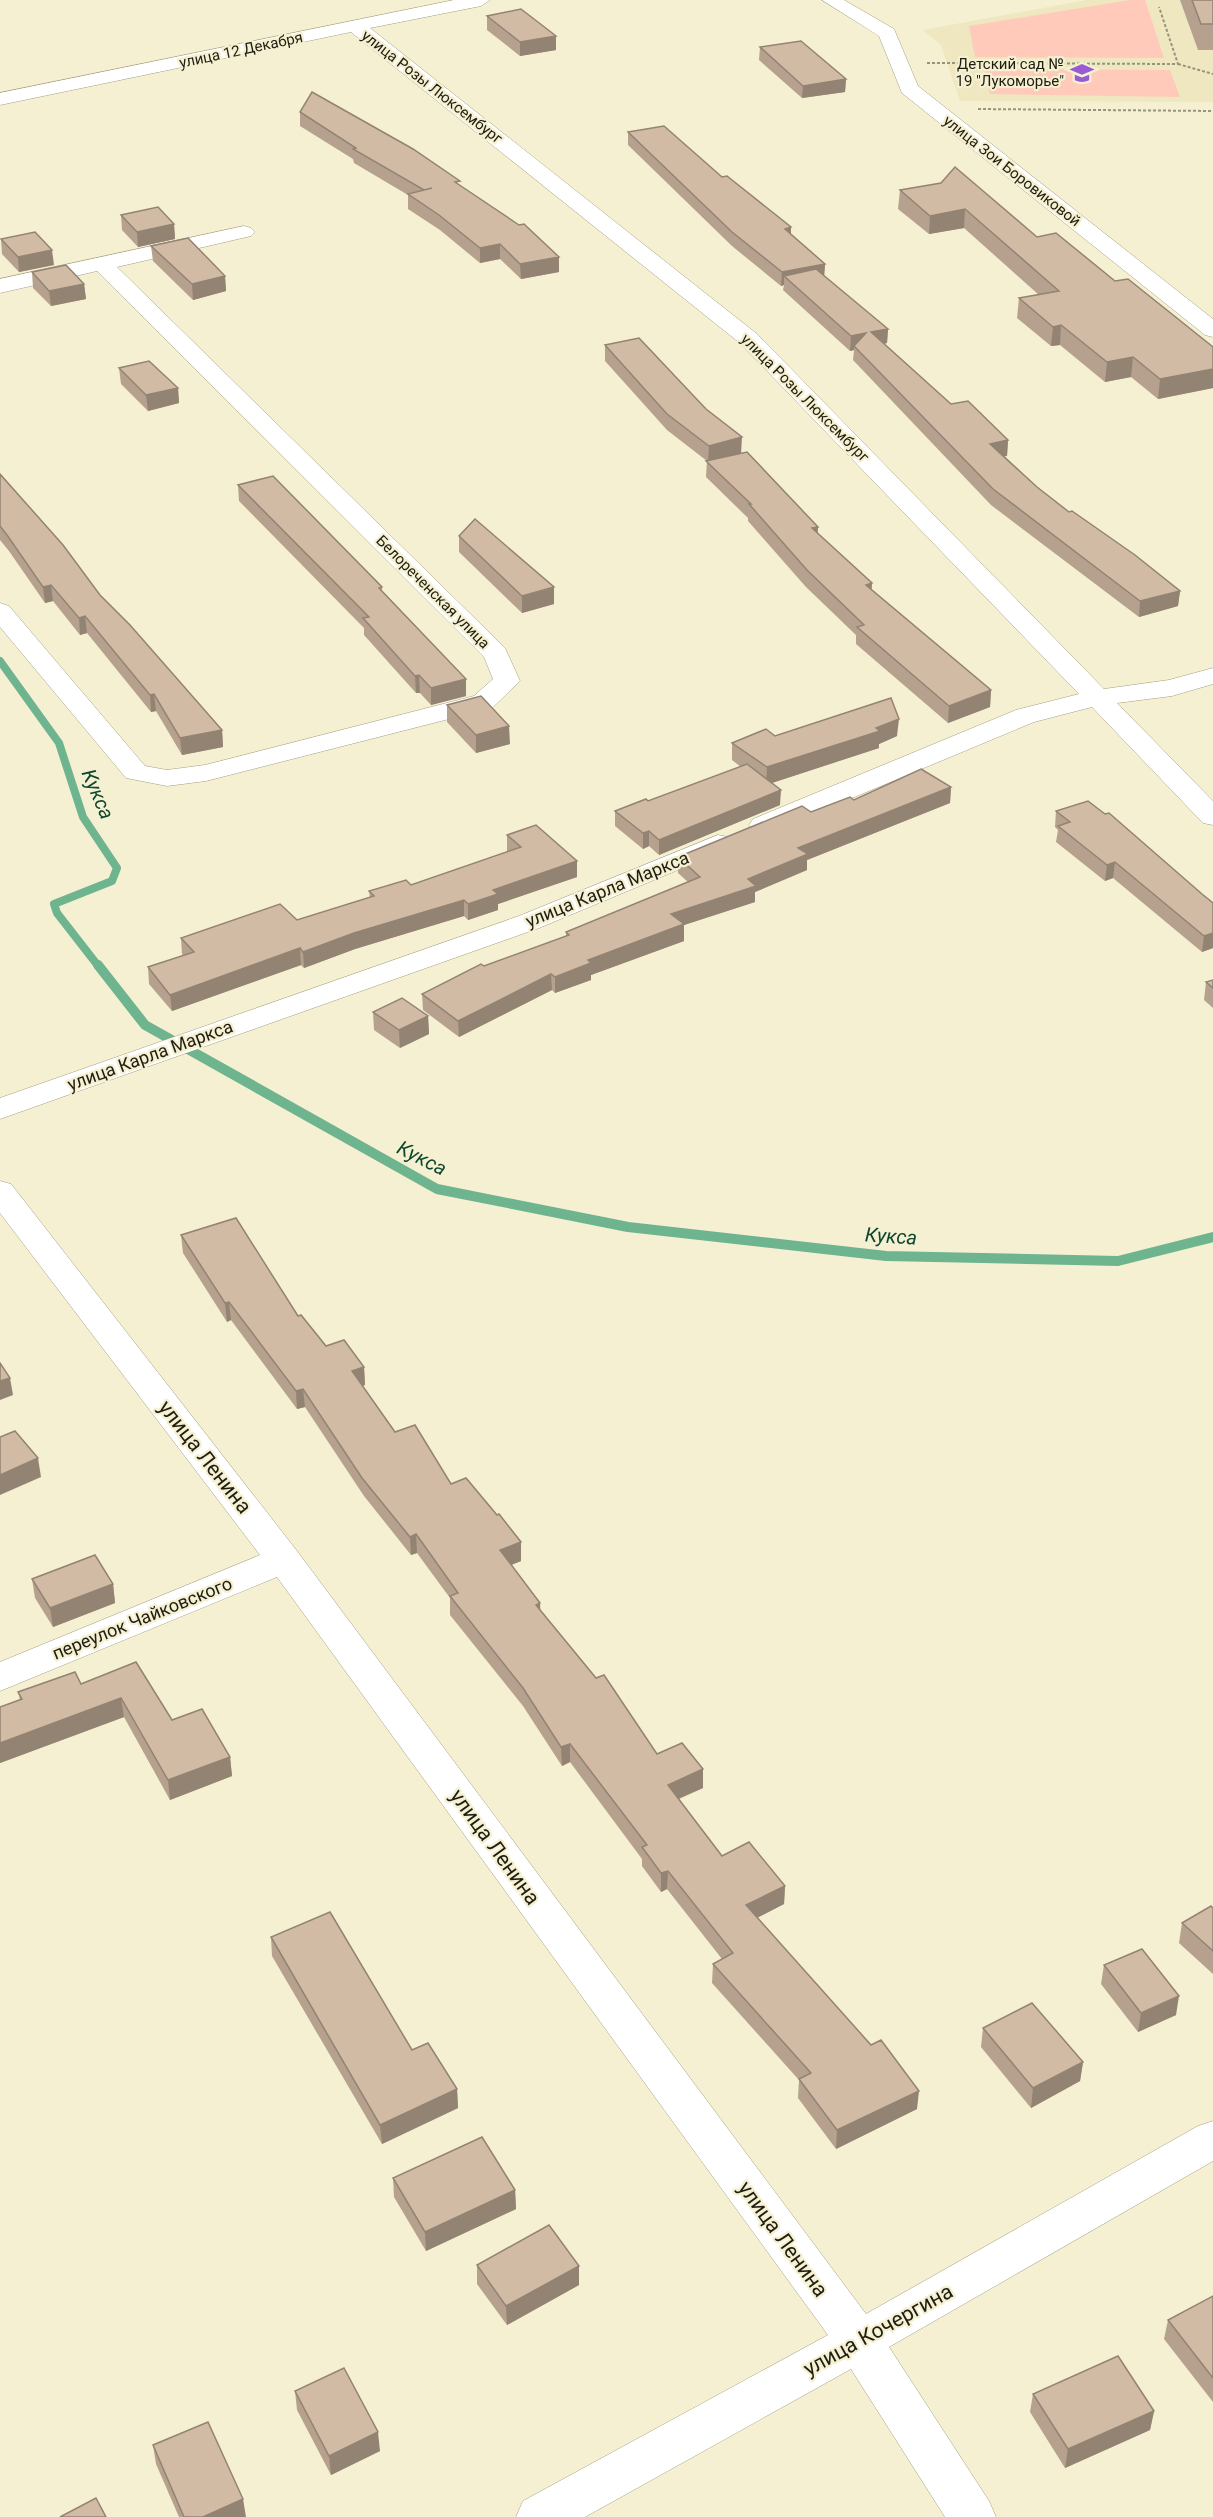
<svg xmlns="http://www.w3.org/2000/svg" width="1213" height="2517" viewBox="0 0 1213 2517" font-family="Roboto,sans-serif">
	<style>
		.built { fill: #eee7c0 }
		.green { fill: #ffcaba }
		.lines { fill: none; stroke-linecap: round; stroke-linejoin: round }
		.stream-far1 { stroke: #6db48f; stroke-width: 8 }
		.stream { stroke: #6db48f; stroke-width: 10 }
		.minor-casing { stroke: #a49f81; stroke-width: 1 }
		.path { stroke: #97947d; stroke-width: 2; stroke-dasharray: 3 2; stroke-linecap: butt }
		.minor { fill: #fff; fill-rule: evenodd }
		.wall { fill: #b5a18d }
		.shaded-wall { fill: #938373 }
		.building { fill: #d2bba4; stroke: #938373; stroke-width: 1.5 }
		.labels { text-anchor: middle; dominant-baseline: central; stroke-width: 4.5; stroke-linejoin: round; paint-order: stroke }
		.far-street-label { font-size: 15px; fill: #1f1d11; stroke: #f5f0d1 }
		.far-poi-label { font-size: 15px; fill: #1f1d11; stroke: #f5f0d1; text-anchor: end }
		.street-label { font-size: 18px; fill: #1f1d11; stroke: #f5f0d1 }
		.water-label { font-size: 20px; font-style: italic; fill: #0e472f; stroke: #f5f0d1 }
		.near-street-label { font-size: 21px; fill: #1f1d11; stroke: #f5f0d1 }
	</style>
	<rect width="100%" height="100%" fill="#f5f0d1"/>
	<!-- built -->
	<polygon class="built" points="1087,0 1213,0 1213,102 960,101 941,45 923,30"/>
	<!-- green -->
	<g class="green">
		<polygon points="1130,0 1145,0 1164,58 975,57 969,26"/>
		<polygon points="985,69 1170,70 1180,97 990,94"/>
	</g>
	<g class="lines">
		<!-- stream-far1 -->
		<polyline class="stream-far1" points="0,661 59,743 83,817 117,868 112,881 54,904 57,913 99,967"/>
		<!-- stream -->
		<polyline class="stream" points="98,965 145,1025 437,1189 628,1227 886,1256 1118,1261 1213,1237"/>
		<!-- minor casing -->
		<g class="minor-casing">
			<g id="minor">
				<polygon points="454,0 490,0 481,6 370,28 757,334 1104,689 1169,680 1213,668 1213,684 1172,696 1117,703 1213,801 1213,825 1203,823 1092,707 1034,722 773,831 763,833 753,831 749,825 753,819 1016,710 1079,694 741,344 351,32 0,105 0,93"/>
				<polygon points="822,0 844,0 894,29 918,86 1213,319 1213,337 1205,335 902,93 879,36"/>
				<polygon points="244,226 251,228 255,232 251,236 117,267 505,648 520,681 492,708 206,781 167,786 126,778 0,627 0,603 9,606 145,766 167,770 205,765 474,696 493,679 484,657 97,271 0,293 0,279"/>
				<polygon points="718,835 728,837 732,843 728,849 539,928 0,1119 0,1098 519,916"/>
				<polygon points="0,1181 11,1184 297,1551 866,2314 1198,2126 1213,2121 1213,2161 889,2347 989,2501 996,2517 945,2517 851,2369 585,2517 516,2517 523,2501 828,2335 277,1577 0,1691 0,1662 260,1555 0,1213"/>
			</g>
		</g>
		<!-- path -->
		<g class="path">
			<polyline points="927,63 1178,64 1159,7"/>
			<polyline points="1178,64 1213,74"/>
			<polyline points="978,109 1213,111"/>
		</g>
		<!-- minor -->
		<use href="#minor" class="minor"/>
	</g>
	<!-- wall -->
	<g class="wall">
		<polygon points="1180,0 1213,0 1213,50 1198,50"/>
		<polygon points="487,16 556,50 520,56 487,30"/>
		<polygon points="760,47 846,79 845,92 802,98 759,60"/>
		<polygon points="300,112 460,186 559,272 521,279 500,259 480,263 440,230 408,209 408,195 354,163 353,159 300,126"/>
		<polygon points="628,132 722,177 791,227 791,234 825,264 824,276 888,329 887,343 884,344 951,404 1008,440 1007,456 1004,456 1037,487 1069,512 1180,591 1178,606 1139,617 991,505 853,360 854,350 850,351 783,290 784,285 781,286 732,246 628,145"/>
		<polygon points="941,183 1115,281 1213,347 1213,388 1158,399 1131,377 1105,382 1060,345 1051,346 1017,318 1019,298 1039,295 964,228 929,234 898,209 900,190"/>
		<polygon points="121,215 174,224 175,239 138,247 122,230"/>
		<polygon points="1,239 54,265 19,272 2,254"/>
		<polygon points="151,246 225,276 226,291 193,300 153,261"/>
		<polygon points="32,272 84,284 86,299 51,306 33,288"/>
		<polygon points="605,345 741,453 818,527 817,534 872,583 871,589 991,690 990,707 948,723 856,644 856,635 806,587 748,521 748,518 706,477 707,461 667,430 605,361"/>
		<polygon points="119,368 178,388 179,403 148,411 121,384"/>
		<polygon points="0,474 100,595 222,730 223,747 182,755 156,711 151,712 87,633 80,635 53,601 45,603 9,551 0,540"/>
		<polygon points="238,485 382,587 382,592 466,679 466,696 431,705 420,693 416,693 364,635 364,628 239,501"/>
		<polygon points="459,536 554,604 522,613 459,552"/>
		<polygon points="447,705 510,744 476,753 447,722"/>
		<polygon points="775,736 897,736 879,744 879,748 771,783 780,805 659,855 649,846 643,849 615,826 615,811 648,801 741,767 732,760 732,743"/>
		<polygon points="951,787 950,803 807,860 807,870 755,892 755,902 684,925 684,941 591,975 591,980 555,993 552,990 459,1037 423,1010 422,994 484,966 566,936 566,932 688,882 678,873 678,857 811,812 854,800"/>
		<polygon points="1056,811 1202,894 1213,903 1213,948 1202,952 1113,878 1105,881 1056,842 1058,830 1055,827"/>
		<polygon points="507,835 577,861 577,877 498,904 498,910 468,920 464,916 355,949 304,968 301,965 172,1011 149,984 148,967 184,956 182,954 181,938 297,920 370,898 369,891 411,885 508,852 507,851"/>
		<polygon points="1213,980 1213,1008 1204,1000 1206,982"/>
		<polygon points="373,1012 428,1016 429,1034 400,1048 374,1030"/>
		<polygon points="181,1235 298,1316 326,1346 364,1367 365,1385 362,1386 395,1432 451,1484 521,1542 521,1561 511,1565 540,1603 540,1611 657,1754 703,1788 679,1799 722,1856 785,1886 784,1904 757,1918 917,2109 836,2149 798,2098 799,2080 712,1983 713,1964 722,1959 667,1889 661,1892 642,1866 642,1859 570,1762 562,1766 523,1706 450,1615 450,1598 417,1553 411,1555 364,1496 305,1407 297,1409 231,1320 227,1322 183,1253"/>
		<polygon points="32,1579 113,1584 115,1603 53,1627 35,1598"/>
		<polygon points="136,1662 172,1720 230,1757 232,1776 170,1800 124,1717 0,1763 0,1707 20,1700 18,1692 81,1684"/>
		<polygon points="1213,1908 1213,1974 1179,1943 1182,1923"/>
		<polygon points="271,1937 457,2089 458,2108 382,2144 272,1956"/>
		<polygon points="1104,1965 1176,2015 1138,2032 1101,1984"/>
		<polygon points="983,2028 1083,2062 1080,2081 1031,2108 981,2047"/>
		<polygon points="393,2178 515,2190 516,2209 426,2251 394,2197"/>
		<polygon points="477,2265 579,2266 579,2285 507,2325 477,2284"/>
		<polygon points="1213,2296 1213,2402 1164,2339 1168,2320"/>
		<polygon points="295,2391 380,2451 331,2475 297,2410"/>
		<polygon points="1033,2394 1154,2411 1150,2430 1065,2468 1030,2412"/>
		<polygon points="153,2445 246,2517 179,2517 156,2464"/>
	</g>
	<!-- shaded-wall -->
	<g class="shaded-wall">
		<polygon points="556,36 556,50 520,56 520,42"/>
		<polygon points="846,79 845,92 802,98 803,86"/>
		<polygon points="965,209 964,228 929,234 930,216"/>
		<polygon points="174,224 175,239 138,247 137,232"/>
		<polygon points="791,227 791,241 785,229"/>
		<polygon points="500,244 500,259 480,263 480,248"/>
		<polygon points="52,250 54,265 19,272 18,257"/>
		<polygon points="559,257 559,272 521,279 520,264"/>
		<polygon points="825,264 824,278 784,276 784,285 781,286 782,272"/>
		<polygon points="225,276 226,291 193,300 192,284"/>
		<polygon points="84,284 86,299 51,306 49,291"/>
		<polygon points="1061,325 1060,345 1051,346 1053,327"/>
		<polygon points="888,329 887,343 870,347 871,332"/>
		<polygon points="866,333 854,346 854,350 850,351 851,336"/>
		<polygon points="1133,357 1131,377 1105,382 1107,362"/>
		<polygon points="1213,369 1213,388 1158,399 1160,379"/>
		<polygon points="178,388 179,403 148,411 146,395"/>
		<polygon points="742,437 741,454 708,462 709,446"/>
		<polygon points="1008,440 1007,456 989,459 990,444"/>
		<polygon points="818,527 817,544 812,528"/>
		<polygon points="872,583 871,600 866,585"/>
		<polygon points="51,585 53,601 45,603 43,587"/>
		<polygon points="554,587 554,604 522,613 522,596"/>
		<polygon points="1180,591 1178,606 1139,617 1140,601"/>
		<polygon points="85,616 87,633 80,635 79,618"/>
		<polygon points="419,675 420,693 416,693 415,676"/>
		<polygon points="466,679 466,696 431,705 431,688"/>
		<polygon points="991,690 990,707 948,723 949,706"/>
		<polygon points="154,694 156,711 151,712 150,695"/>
		<polygon points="899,719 897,736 879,744 879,748 766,785 767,767"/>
		<polygon points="509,726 510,744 476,753 476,735"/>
		<polygon points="222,730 223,747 182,755 180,738"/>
		<polygon points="951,787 950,803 807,860 807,870 755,892 755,902 684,925 684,941 591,975 591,980 555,993 555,977 588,960 671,914 798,848"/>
		<polygon points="781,790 780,805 659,855 659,840"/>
		<polygon points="649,831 649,846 643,849 643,833"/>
		<polygon points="577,861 577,877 498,904 498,910 468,920 468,904 493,890"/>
		<polygon points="1115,862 1113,878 1105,881 1107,865"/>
		<polygon points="464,900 464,916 355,949 304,968 303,952 354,933"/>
		<polygon points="1213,933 1213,948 1202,952 1204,936"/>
		<polygon points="300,948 301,965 172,1011 170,995"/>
		<polygon points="551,974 552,990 459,1037 458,1021"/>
		<polygon points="428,1016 429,1034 400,1048 399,1030"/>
		<polygon points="229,1302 231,1320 227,1322 225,1303"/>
		<polygon points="364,1367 365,1385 353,1390 352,1371"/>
		<polygon points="10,1378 13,1395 0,1400 0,1381"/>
		<polygon points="303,1389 305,1407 297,1409 296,1391"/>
		<polygon points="38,1458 41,1477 0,1495 0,1475"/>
		<polygon points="416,1534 417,1553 411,1555 410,1537"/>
		<polygon points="521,1542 521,1561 501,1569 500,1550"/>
		<polygon points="113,1584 115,1603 53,1627 50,1608"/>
		<polygon points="540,1603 541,1622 536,1605"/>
		<polygon points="121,1698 124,1717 0,1763 0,1743"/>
		<polygon points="570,1744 570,1762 562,1766 561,1747"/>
		<polygon points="230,1757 232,1776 170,1800 168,1780"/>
		<polygon points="703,1769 703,1788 668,1803 668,1785"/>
		<polygon points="668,1871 667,1889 661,1892 661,1873"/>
		<polygon points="785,1886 784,1904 745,1924 746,1905"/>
		<polygon points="1179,1996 1176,2015 1138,2032 1141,2013"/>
		<polygon points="1083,2062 1080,2081 1031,2108 1033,2088"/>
		<polygon points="457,2089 458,2108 382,2144 380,2125"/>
		<polygon points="919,2091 917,2109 836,2149 837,2130"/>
		<polygon points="515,2190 516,2209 426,2251 425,2232"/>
		<polygon points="579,2266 579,2285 507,2325 506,2306"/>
		<polygon points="1154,2411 1150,2430 1065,2468 1068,2449"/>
		<polygon points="378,2432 380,2451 331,2475 329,2456"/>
		<polygon points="243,2499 246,2517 203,2517"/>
	</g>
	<!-- building -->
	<g class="building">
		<polygon points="1192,0 1213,0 1213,24 1201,24"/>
		<polygon points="521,9 556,36 520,42 487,16"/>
		<polygon points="801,41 846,79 803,86 760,47"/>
		<polygon points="312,92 413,149 460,181 455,182 519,225 524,224 559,257 520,264 500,244 480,248 439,215 408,194 432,188 424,190 353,149 356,148 300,112"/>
		<polygon points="664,126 722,177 727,176 791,227 785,229 825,264 782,272 732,232 628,132"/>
		<polygon points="955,167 1037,237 1056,233 1115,281 1128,279 1213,347 1213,369 1160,379 1133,357 1107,362 1061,325 1053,327 1019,298 1059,291 965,209 930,216 900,190 941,183"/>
		<polygon points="158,207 174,224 137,232 121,215"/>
		<polygon points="35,232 52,250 18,257 1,239"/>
		<polygon points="188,238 225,276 192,284 151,246"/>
		<polygon points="66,265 84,284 49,291 32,272"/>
		<polygon points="816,269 888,329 871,332 951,404 968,401 1008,440 990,444 1037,487 1069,512 1072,511 1135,555 1180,591 1140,601 993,489 854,346 866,333 851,336 784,276"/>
		<polygon points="639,338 706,409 742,437 709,446 667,414 605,345"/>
		<polygon points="149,361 178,388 146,395 119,368"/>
		<polygon points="747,452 818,527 812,528 872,583 866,585 991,690 949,706 857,627 864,625 807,570 749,504 751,504 706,461"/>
		<polygon points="0,474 63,545 100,595 130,625 222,730 180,738 154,694 150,695 85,616 79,618 51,585 43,587 7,535 0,526"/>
		<polygon points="273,476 382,587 379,588 466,679 431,688 419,675 415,676 363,618 369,617 238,485"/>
		<polygon points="475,519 554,587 522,596 459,536"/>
		<polygon points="481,696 509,726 476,735 447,705"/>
		<polygon points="891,698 899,719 876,728 880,731 767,767 732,743 766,729 775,736"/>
		<polygon points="747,764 781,790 659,840 649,831 643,833 615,811 646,799 648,801"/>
		<polygon points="921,769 951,787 798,848 808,854 748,879 756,886 671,914 684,924 588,960 591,963 555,977 551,974 458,1021 422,994 481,964 484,966 569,935 566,932 700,877 678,857 802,806 811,812 850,797 854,800"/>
		<polygon points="1088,801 1105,814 1109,813 1202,894 1213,903 1213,933 1204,936 1115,862 1107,865 1058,826 1070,822 1056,811"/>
		<polygon points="536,825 577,861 493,890 498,894 468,904 464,900 354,933 303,952 300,948 170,995 148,967 194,952 181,938 280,904 297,920 374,896 369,891 406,880 411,885 521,847 507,835"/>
		<polygon points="1213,980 1213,988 1206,982"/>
		<polygon points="402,998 428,1016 399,1030 373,1012"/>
		<polygon points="236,1218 298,1316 301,1315 326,1346 344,1340 364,1367 352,1371 395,1432 415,1425 451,1484 466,1478 497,1515 499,1514 521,1542 500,1550 540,1603 536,1605 596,1678 604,1675 657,1754 682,1743 703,1769 668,1785 722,1856 749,1842 785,1886 746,1905 871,2045 881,2040 919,2091 837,2130 799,2079 811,2073 713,1964 733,1953 668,1871 661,1873 642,1847 647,1845 570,1744 561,1747 523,1688 450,1596 458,1593 416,1534 410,1537 362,1478 303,1389 296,1391 229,1302 225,1303 181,1235"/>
		<polygon points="0,1363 10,1378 0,1381"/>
		<polygon points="15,1431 38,1458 0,1475 0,1437"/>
		<polygon points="95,1555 113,1584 50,1608 32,1579"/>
		<polygon points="136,1662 172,1720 202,1709 230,1757 168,1780 121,1698 0,1743 0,1707 22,1699 18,1692 75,1672 81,1684"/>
		<polygon points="1211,1906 1213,1908 1213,1951 1182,1923"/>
		<polygon points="330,1912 412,2050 428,2043 457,2089 380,2125 271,1937"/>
		<polygon points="1142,1949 1179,1996 1141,2013 1104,1965"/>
		<polygon points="1032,2003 1083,2062 1033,2088 983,2028"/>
		<polygon points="482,2137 515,2190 425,2232 393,2178"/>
		<polygon points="549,2225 579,2266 506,2306 477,2265"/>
		<polygon points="1213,2296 1213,2378 1168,2320"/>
		<polygon points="1118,2356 1154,2411 1068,2449 1033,2394"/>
		<polygon points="344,2368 378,2432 329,2456 295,2391"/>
		<polygon points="208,2422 243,2499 203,2517 184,2517 153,2445"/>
		<polygon points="96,2498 106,2517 60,2517"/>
	</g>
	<!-- icons -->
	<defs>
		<g id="school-bare" transform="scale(1.8)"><path d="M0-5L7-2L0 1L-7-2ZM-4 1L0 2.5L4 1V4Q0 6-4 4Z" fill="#975bd2" stroke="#f5f0d1" stroke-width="2.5" paint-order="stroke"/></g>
	</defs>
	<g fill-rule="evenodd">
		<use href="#school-bare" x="1082" y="73"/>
	</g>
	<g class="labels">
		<!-- far-street labels -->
		<g class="far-street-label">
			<text transform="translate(241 50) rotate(-12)">улица 12 Декабря</text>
			<text transform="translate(432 87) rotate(38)">улица Розы Люксембург</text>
			<text transform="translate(1012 171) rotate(38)">улица Зои Боровиковой</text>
			<text transform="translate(805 398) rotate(45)">улица Розы Люксембург</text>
			<text transform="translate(433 592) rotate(45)">Белореченская улица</text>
		</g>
		<!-- far-poi labels -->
		<g class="far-poi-label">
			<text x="1064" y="64">Детский сад №<tspan x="1064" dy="17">19 "Лукоморье"</tspan></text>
		</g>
		<!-- street labels -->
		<g class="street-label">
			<text transform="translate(607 889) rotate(-22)">улица Карла Маркса</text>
			<text transform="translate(150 1055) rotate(-20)">улица Карла Маркса</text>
			<text transform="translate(142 1618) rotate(-22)">переулок Чайковского</text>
		</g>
		<!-- water labels -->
		<g class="water-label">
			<text transform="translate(98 794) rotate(67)">Кукса</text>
			<text transform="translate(422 1158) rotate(27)">Кукса</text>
			<text transform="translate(891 1236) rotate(4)">Кукса</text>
		</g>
		<!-- near-street labels -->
		<g class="near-street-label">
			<text transform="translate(205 1457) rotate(52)">улица Ленина</text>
			<text transform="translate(495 1847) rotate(54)">улица Ленина</text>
			<text transform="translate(783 2239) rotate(54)">улица Ленина</text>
			<text transform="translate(878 2330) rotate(-29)">улица Кочергина</text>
		</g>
	</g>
</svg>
